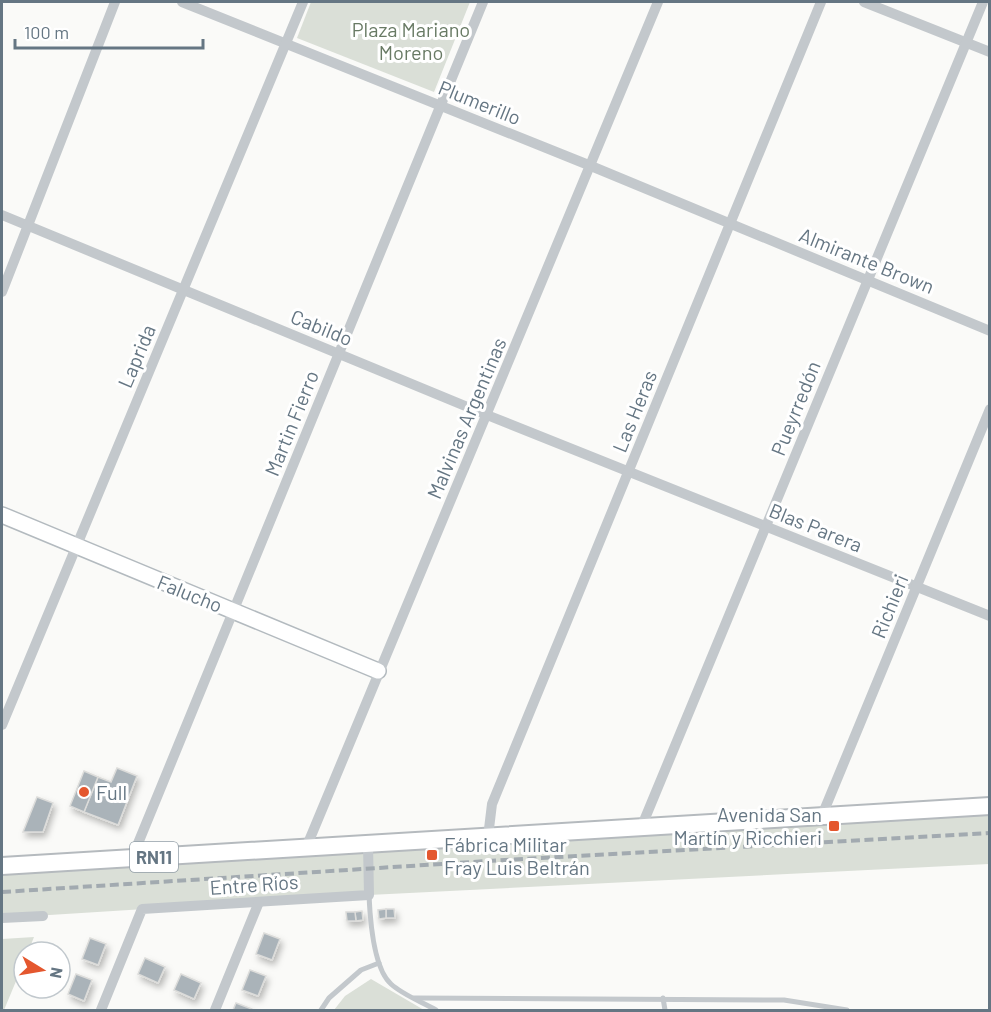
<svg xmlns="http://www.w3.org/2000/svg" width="991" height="1012" viewBox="0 0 991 1012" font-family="Barlow,sans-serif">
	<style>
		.green { fill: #dadfd7 }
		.building { fill: #aab3b9; stroke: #dcdcda; stroke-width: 1.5; filter: url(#shadow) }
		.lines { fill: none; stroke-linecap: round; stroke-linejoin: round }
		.secondary-casing { stroke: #b3babf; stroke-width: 18 }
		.primary-casing { stroke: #b5babe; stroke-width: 20 }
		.lane { stroke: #c3c8cc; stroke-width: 5 }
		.street { stroke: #c3c8cc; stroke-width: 10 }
		.secondary { stroke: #fff; stroke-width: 15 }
		.primary { stroke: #fff; stroke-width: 16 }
		.rail { stroke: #a2aab0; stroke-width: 4; stroke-dasharray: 9 4.5; stroke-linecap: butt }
		.poi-dot { fill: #e4572e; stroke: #fff; stroke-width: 2 }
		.labels { text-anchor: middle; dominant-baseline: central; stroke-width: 6; stroke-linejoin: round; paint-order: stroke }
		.shield { fill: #fff; stroke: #939fa8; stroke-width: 1.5 }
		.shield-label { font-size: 18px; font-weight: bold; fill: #657683 }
		.park-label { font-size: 20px; fill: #687a64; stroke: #fff }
		.street-label { font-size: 20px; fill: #657683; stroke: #fff }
		.poi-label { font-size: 20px; fill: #657683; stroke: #fff; text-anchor: start }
	</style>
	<defs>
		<filter id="shadow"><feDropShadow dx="2.5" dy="4.5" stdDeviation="3" flood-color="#0004"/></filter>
	</defs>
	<rect width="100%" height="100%" fill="#fafaf8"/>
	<!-- green -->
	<g class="green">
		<polygon points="311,2 470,2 434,92 297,38"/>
		<polygon points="989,806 989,864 369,895 2,918 2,866"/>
		<polygon points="34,937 28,952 24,952 24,962 4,1010 2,1010 2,939"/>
		<polygon points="371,979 424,1010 334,1010 345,996"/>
	</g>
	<!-- building -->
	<g class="building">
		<polygon points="117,768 137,776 118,825 84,812 98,777 111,782"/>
		<polygon points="84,771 98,777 84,812 70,806"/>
		<polygon points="37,797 53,803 43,832 23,832"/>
		<polygon points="386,909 394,909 395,918 386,918"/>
		<polygon points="386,909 386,918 379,919 378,910"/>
		<polygon points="362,911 363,920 356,921 355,912"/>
		<polygon points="346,912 355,912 356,921 347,921"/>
		<polygon points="264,933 280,939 272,960 256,954"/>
		<polygon points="90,938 106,944 98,965 82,959"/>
		<polygon points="145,958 165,967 158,983 138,974"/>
		<polygon points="250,970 266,976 258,996 242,990"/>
		<polygon points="76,974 92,980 84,1001 68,994"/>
		<polygon points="181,974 201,983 194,999 174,990"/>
		<polygon points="236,1003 252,1009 252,1010 233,1010"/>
	</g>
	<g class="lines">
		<!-- secondary casing -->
		<g class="secondary-casing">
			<polyline id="secondary" points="2,515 378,671"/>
		</g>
		<!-- primary casing -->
		<g class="primary-casing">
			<polyline id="primary" points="2,866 990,806"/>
		</g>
		<!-- lane -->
		<g class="lane">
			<path d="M369,895C370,918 373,968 391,984C403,995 422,1002 436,1010"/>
			<polyline points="414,998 784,1000 847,1010"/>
			<polyline points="663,998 665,1010"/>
			<polyline points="321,1010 329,998 361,970 379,963"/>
		</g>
		<!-- street -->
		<g class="street">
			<polyline points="182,2 591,166 990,331"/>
			<polyline points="864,2 990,52"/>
			<polyline points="2,215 487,415 990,616"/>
			<polyline points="2,292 115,2"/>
			<polyline points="2,725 303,2"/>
			<polyline points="821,818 990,409"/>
			<polyline points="641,828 983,2"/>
			<polyline points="488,837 492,804 821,2"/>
			<polyline points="306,848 658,2"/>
			<polyline points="132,858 483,2"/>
			<polyline points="2,918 43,916"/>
			<polyline points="101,1010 142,909 369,895 368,844"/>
			<polyline points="215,1010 259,902"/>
		</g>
		<!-- secondary -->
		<use href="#secondary" class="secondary"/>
		<!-- primary -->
		<use href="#primary" class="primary"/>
		<!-- rail -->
		<polyline class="rail" points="2,892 488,861 990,833"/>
	</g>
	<!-- markers -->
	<g class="poi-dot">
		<circle cx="84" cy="792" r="6"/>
		<rect x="828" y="820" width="12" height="12" rx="3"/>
		<rect x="426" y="849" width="12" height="12" rx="3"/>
	</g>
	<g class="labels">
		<!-- shield labels -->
		<rect class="shield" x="130" y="842" width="48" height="30" rx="4.5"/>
		<g class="shield-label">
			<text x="154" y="857">RN11</text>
		</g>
		<!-- park labels -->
		<g class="park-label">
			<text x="411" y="29">Plaza Mariano<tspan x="411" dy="23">Moreno</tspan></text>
		</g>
		<!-- street labels -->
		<g class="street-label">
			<text transform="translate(480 102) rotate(22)">Plumerillo</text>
			<text transform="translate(867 260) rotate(22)">Almirante Brown</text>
			<text transform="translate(322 327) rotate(22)">Cabildo</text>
			<text transform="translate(136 356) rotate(-67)">Laprida</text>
			<text transform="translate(795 408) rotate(-68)">Pueyrredón</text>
			<text transform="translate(634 411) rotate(-68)">Las Heras</text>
			<text transform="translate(466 418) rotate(-67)">Malvinas Argentinas</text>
			<text transform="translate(291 423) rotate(-68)">Martin Fierro</text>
			<text transform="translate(816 527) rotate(22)">Blas Parera</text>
			<text transform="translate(190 593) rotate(22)">Falucho</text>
			<text transform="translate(889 606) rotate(-68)">Richieri</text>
			<text transform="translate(254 884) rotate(-4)">Entre Ríos</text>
		</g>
		<!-- poi labels -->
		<g class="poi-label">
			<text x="96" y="792">Full</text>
			<text x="822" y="814" text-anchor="end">Avenida San<tspan x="822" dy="23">Martín y Ricchieri</tspan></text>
			<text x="444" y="844">Fábrica Militar<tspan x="444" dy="23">Fray Luis Beltrán</tspan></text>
		</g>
	</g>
	<!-- border -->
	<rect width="991" height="1012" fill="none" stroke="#657683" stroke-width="6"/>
	<!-- north arrow -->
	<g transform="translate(42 970) rotate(101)"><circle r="28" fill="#ffffff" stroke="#c1c8cd" stroke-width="1.5"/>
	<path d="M0-4.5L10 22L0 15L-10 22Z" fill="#e4572e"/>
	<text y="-9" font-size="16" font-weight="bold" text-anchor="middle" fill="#657683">N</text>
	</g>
	<!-- scale -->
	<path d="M15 39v9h188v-9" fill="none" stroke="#657683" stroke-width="3"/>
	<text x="24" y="39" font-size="18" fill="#657683" stroke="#ffffff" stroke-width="4.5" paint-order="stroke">100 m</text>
</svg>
